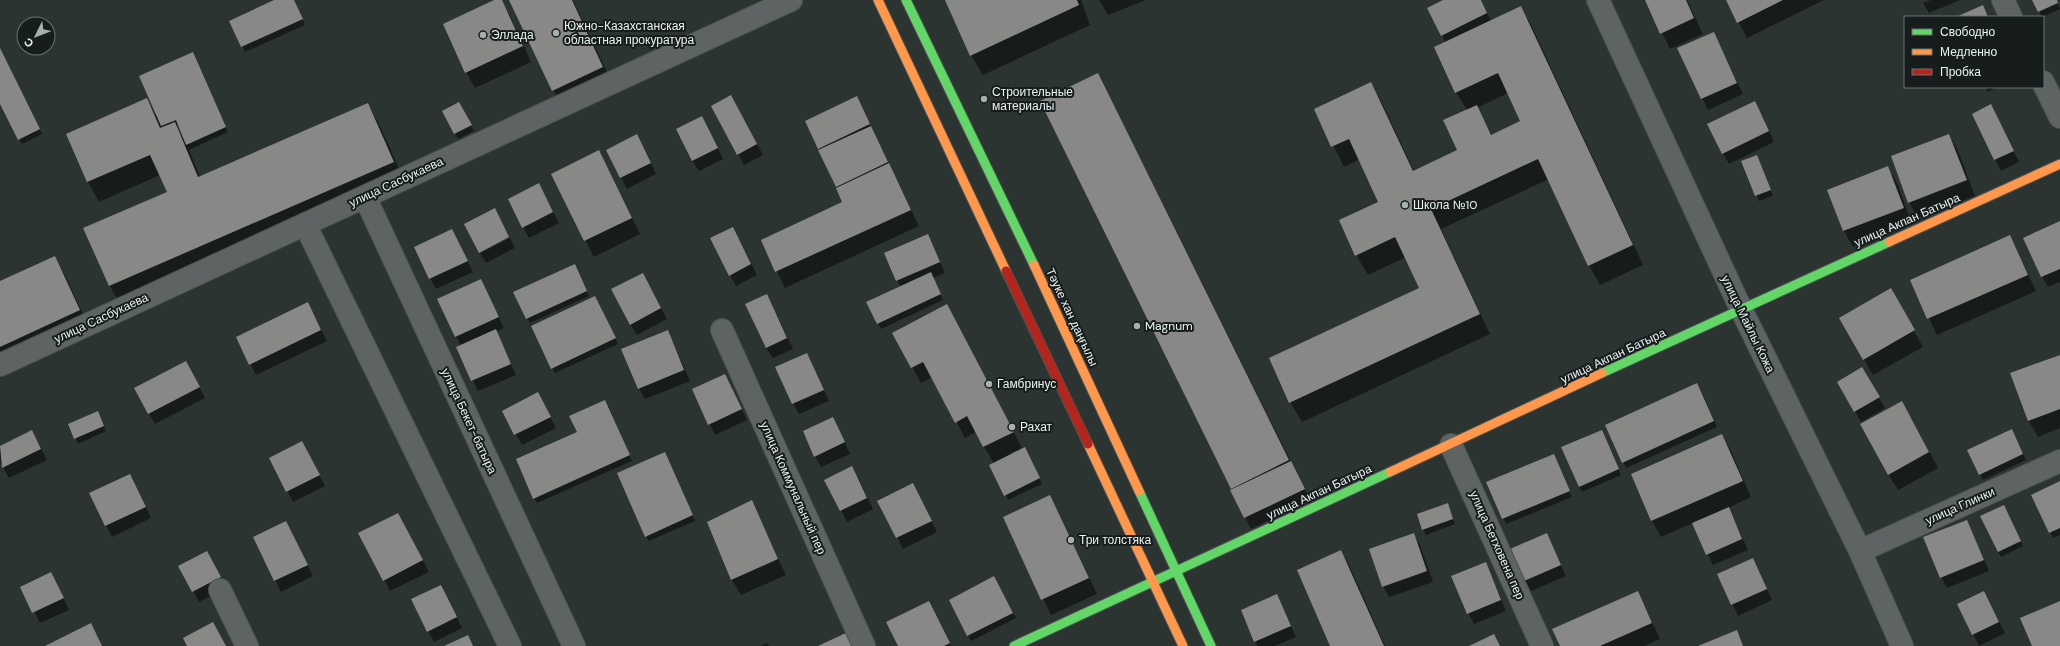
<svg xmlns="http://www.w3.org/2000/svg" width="2060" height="646" viewBox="0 0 2060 646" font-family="'DM Sans',sans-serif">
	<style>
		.shadow { fill: #0007; fill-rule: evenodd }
		.building { fill: #888987 }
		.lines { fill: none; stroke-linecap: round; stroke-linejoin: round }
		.street-casing { stroke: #4c5251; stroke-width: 24 }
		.fast-casing { stroke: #4c5251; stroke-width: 11 }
		.slow-casing { stroke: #4c5251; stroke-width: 11 }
		.jam-casing { stroke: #4c5251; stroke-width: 11 }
		.street { stroke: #5d6463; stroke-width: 22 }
		.fast { stroke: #63d668; stroke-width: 9 }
		.slow { stroke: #ff974d; stroke-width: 9 }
		.jam { stroke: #b3261e; stroke-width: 9 }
		.poi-dot { fill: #a8b0af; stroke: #161d1c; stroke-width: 1.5 }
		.labels { text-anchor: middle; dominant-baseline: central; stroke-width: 4; stroke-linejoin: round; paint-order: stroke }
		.poi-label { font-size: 12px; fill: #eaf3f2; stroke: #161d1c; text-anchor: start }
		.street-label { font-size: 12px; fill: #eaf3f2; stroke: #161d1c }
	</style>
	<rect width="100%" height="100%" fill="#2c3432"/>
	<!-- shadow -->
	<g class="shadow">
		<polygon points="277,0 294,0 305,25 245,52 230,21"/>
		<polygon points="497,0 501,0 509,14 531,62 475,88 466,72"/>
		<polygon points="510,0 573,0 614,87 565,110 553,90"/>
		<polygon points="946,0 1081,0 1090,25 983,75 971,55"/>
		<polygon points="1099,0 1146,0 1108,15"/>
		<path d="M1446,0H1481L1491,21L1521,7L1532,27L1643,265L1600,285L1589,265L1549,179L1441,229L1490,334L1302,422L1290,402L1420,288L1406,257L1368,275L1356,255L1380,202L1360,159L1344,167L1315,109L1371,83L1382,103L1414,171L1459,151L1467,110L1456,92L1445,42L1442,35ZM1508,93L1522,122L1492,135L1477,108Z"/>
		<polygon points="1646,0 1687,0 1703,34 1670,49"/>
		<polygon points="1727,0 1824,0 1747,38"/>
		<polygon points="1931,0 1960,0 1929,13 1923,3"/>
		<polygon points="2034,0 2056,0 2060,9 2042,17"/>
		<polygon points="1713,33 1743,94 1708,110 1679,49"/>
		<polygon points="0,49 42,134 22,144 0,101"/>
		<path d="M195,59L228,132L189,150L200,177L368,104L379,124L405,182L121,306L110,286L85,229L168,193L160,175L99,202L88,182L67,134L147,100L156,116H158ZM179,125L185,139L184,140L176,126Z"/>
		<polygon points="1098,74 1310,500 1251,529 1042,102"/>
		<polygon points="1985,87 1997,87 1988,92"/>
		<polygon points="857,98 919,226 785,288 762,240 844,202 818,148"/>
		<polygon points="459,103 474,131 458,139 444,112"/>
		<polygon points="1991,105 2019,162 2001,171 1973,114"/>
		<polygon points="712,107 737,108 763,155 744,165"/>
		<polygon points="1761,114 1774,142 1729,164 1723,153"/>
		<polygon points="708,128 723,159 699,171 692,160"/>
		<polygon points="1949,135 1958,151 1975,196 1918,218 1909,202"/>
		<polygon points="643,146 656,174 627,189 607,150"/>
		<polygon points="1757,156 1773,196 1759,201 1742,162"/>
		<polygon points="607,167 640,234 594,257 552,174"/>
		<polygon points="1888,168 1897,183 1912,224 1853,247 1844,231 1828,191"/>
		<polygon points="544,195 559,223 529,238 523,227"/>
		<polygon points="2060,222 2060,282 2048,287 2042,276"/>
		<polygon points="452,230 473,272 436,289 430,278"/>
		<polygon points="928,236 945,273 933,278 943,300 881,329 868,303 901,287 897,280"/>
		<polygon points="2010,237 2036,291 1937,335 1911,281"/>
		<polygon points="510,238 515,248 486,263 480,253"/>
		<polygon points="739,239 757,275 736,286 730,275"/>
		<polygon points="54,257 66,277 90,330 0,372 0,282"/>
		<polygon points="577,271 589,296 530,323 527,318"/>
		<polygon points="481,280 504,328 496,332 516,375 478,391 457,347 461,346 438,300"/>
		<polygon points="649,285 667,319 637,335 630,324"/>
		<polygon points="1890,290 1923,347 1873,375 1840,318"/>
		<polygon points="767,295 793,349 773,358 766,348"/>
		<polygon points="598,302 618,344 555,373 552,368"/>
		<polygon points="947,306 1022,448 1011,453 1012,455 1028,454 1042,484 1008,500 994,464 976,432 965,438 933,377 921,383 894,333"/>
		<polygon points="313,314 327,341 256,375 237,337"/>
		<polygon points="668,332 690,381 645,399 639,389"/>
		<polygon points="807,354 829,401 799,414 793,403"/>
		<polygon points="2060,356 2060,428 2038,437 2029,421 2011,374"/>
		<polygon points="1862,369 1885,408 1861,422 1838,382"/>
		<polygon points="192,373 205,398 155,424 149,414"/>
		<polygon points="730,386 747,420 715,435 693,390"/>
		<polygon points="1700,389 1717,427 1626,468 1607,425"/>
		<polygon points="544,405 556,428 522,445 503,411"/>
		<polygon points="608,406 632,461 537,503 534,498 578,433"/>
		<polygon points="100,417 106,431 78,444 69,425"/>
		<polygon points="1911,418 1938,468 1898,490 1888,474"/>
		<polygon points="839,430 850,454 821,467 815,456"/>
		<polygon points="32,431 47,460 9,478 0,462 0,447"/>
		<polygon points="1722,435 1731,451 1751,497 1728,508 1748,550 1713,565 1693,523 1661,537 1652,521 1632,475"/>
		<polygon points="1604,436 1621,475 1582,492 1579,487"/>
		<polygon points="2014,436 2026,460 1983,480 1968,450"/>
		<polygon points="302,442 325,486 293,502 270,458"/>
		<polygon points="665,453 695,521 649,541 646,536"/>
		<polygon points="1556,460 1572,497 1506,524 1487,482"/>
		<polygon points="858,478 873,509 847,522 826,480"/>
		<polygon points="2060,482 2060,535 2053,538 2032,495"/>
		<polygon points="913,484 937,532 903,549 879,501"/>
		<polygon points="136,486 151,518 112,537 90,494"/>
		<polygon points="1050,496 1097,594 1051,615 1004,517"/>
		<polygon points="751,502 786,575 741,595 732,580 708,522"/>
		<polygon points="1447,505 1455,524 1426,535 1423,529"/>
		<polygon points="2006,511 2023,546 2001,557 1998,552"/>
		<polygon points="1967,521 1989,571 1947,588 1941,577"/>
		<polygon points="286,522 313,576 281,592 254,537"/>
		<polygon points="404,525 429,572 390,591 360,533"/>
		<polygon points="1413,534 1420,545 1433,582 1389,597 1383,586"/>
		<polygon points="1546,534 1566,576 1531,591 1525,580"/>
		<polygon points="1341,552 1350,567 1385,646 1331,646"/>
		<polygon points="1753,559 1772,600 1738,616 1718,574"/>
		<polygon points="213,563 227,588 199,602 180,566"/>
		<polygon points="1485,563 1506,611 1474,624 1468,613"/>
		<polygon points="994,578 1016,618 971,641 950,600"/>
		<polygon points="57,584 69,610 40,623 22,587"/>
		<polygon points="441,586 462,628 434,642 428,631"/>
		<polygon points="1984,592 2005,633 1979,646 1958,604"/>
		<polygon points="1638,593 1660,639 1644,646 1561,646"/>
		<polygon points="1277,595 1296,637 1275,646 1258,646 1255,641"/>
		<polygon points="934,613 951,646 899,646"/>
		<polygon points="767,643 769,646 761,646"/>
	</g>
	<!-- building -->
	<g class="building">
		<polygon points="274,0 294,0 303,19 241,47 229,21"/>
		<polygon points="494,0 502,0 523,46 465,73 443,24"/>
		<polygon points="509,0 572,0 603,67 552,91"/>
		<polygon points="945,0 1077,0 1079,5 970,56"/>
		<polygon points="1443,0 1481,0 1487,13 1441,36 1427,8"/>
		<polygon points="1645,0 1686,0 1694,18 1660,34"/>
		<polygon points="1726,0 1783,0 1737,23"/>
		<polygon points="2032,0 2057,0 2058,3 2038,12"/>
		<polygon points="1983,5 1988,17 1956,17"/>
		<polygon points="1521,6 1633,245 1588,266 1538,159 1431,209 1480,314 1289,403 1269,358 1419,288 1395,237 1355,256 1339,220 1378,202 1349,139 1331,147 1314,109 1371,82 1413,171 1457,150 1443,120 1477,105 1491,135 1520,121 1498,73 1455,93 1434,47"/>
		<polygon points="1714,32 1737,83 1701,99 1677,48"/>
		<polygon points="0,48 40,129 18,140 0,104"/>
		<polygon points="193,52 226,127 186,145 176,120 161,126 139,76"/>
		<polygon points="1098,73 1289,460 1231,489 1040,101"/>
		<polygon points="731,95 757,144 737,155 711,106"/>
		<polygon points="857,96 870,124 818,149 805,121"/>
		<polygon points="147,98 160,128 175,122 198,177 368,103 394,162 109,286 83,228 167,192 150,155 87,182 66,134"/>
		<polygon points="1755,101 1769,131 1722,154 1707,124"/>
		<polygon points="459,102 472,125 454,134 442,111"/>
		<polygon points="1991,104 2014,151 1994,160 1972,114"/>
		<polygon points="702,116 718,148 692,161 676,129"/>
		<polygon points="871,126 888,162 836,187 818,150"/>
		<polygon points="637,134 651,163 620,178 606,150"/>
		<polygon points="1949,134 1967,180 1908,203 1891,156"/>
		<polygon points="599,150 632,218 584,241 551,174"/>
		<polygon points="1757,155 1771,190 1755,196 1741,161"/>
		<polygon points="889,163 911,210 775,272 761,240 842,202 836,188"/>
		<polygon points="1888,166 1904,208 1843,231 1827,190"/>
		<polygon points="539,183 553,212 522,228 508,199"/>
		<polygon points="495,208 509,237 479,253 464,224"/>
		<polygon points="2060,221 2060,269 2041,277 2023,238"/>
		<polygon points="733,227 751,264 729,276 710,238"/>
		<polygon points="452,229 468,261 429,279 414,247"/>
		<polygon points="928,234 940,262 896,281 884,253"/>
		<polygon points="2010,235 2028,275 1927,319 1910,280"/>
		<polygon points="55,256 80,310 0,347 0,281"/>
		<polygon points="575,264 587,291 526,319 513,292"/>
		<polygon points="931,272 941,294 877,324 866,302"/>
		<polygon points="643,273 661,308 630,325 611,289"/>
		<polygon points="481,279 499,317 455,337 437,299"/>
		<polygon points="1891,288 1915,330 1863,360 1839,318"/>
		<polygon points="767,294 787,338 766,348 745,304"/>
		<polygon points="595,296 616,338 551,369 531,326"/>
		<polygon points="308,302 321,330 249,365 236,337"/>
		<polygon points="947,304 1014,432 983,447 967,416 955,423 923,362 911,368 892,333"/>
		<polygon points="496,329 511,364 471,381 456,347"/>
		<polygon points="668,330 684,370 638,389 621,349"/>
		<polygon points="807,353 824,390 792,404 775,367"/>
		<polygon points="2060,355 2060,409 2028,421 2010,373"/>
		<polygon points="186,361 200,387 148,414 134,388"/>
		<polygon points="1862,367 1880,397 1854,412 1837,382"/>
		<polygon points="725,374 742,409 708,425 692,389"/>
		<polygon points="1697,383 1714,421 1622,463 1605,425"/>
		<polygon points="538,392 551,417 514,435 502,411"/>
		<polygon points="605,400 630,455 533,499 516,459 577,432 569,416"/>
		<polygon points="1902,401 1929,452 1888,475 1860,424"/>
		<polygon points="98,411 104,426 74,439 68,424"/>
		<polygon points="833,417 845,442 814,457 803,431"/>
		<polygon points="2012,429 2023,454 1979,475 1967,450"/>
		<polygon points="32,430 41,449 2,468 0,446"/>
		<polygon points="1602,430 1619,469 1579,487 1561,447"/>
		<polygon points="1722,434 1743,481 1651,521 1631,474"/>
		<polygon points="302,441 320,475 286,492 269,458"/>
		<polygon points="1025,447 1040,478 1004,496 989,465"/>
		<polygon points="665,452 693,515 645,537 617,473"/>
		<polygon points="1554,454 1570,491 1502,519 1486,482"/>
		<polygon points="1291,461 1305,489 1244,518 1230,490"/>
		<polygon points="852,466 867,498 840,511 824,480"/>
		<polygon points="130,474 146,507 105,526 89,493"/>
		<polygon points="2060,481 2060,528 2049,533 2031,495"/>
		<polygon points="913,483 932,521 896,538 877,501"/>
		<polygon points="1050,495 1089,578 1041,600 1003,517"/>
		<polygon points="752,500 778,559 731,580 707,522"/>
		<polygon points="1448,503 1453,519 1422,530 1417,514"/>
		<polygon points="2004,505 2021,541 1998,552 1980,516"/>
		<polygon points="1729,507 1742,539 1706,555 1692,523"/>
		<polygon points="398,513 423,560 383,581 358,533"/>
		<polygon points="1967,520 1984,560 1940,578 1923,537"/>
		<polygon points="286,521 308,565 274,581 253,537"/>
		<polygon points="1414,533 1427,571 1382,587 1369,549"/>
		<polygon points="1547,533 1561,565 1524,581 1510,549"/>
		<polygon points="1341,550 1384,646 1330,646 1297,570"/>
		<polygon points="207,551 221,577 192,592 178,566"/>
		<polygon points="1753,558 1767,589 1731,605 1717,574"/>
		<polygon points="1486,562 1501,600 1467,614 1451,576"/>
		<polygon points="51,572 64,598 32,613 20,587"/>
		<polygon points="994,576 1013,613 967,636 949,600"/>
		<polygon points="441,585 457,617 427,632 411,599"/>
		<polygon points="1638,591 1652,623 1600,646 1560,646 1552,629"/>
		<polygon points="1984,591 1999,622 1972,635 1957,604"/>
		<polygon points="1277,594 1291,626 1254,642 1241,610"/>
		<polygon points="929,601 950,643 944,646 898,646 886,622"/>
		<polygon points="2060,601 2060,646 2032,646 2020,618"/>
		<polygon points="213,622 226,646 187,646 183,638"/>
		<polygon points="91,623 102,646 45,646"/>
		<polygon points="1737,630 1743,646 1698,646"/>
		<polygon points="848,632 855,646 818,646"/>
		<polygon points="1494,634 1500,646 1469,646"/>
		<polygon points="468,635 473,646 444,646"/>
	</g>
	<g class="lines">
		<!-- street casing -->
		<g class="street-casing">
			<g id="street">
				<polyline points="1598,0 1741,309 1860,551 1902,646"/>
				<polyline points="2003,0 2011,17"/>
				<polyline points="2043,82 2060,117"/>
				<polyline points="365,197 574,646"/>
				<polyline points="305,224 510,646"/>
				<polyline points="722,330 864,646"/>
				<polyline points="0,365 791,0"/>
				<polyline points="1451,445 1542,646"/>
				<polyline points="1860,551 2060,461"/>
				<polyline points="220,590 247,646"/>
			</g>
		</g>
		<!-- fast casing -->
		<g class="fast-casing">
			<g id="fast">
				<polyline points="906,0 1034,265"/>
				<polyline points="1602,373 1889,242"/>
				<polyline points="1139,491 1211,646"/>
				<polyline points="1014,646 1390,472"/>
			</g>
		</g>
		<!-- slow casing -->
		<g class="slow-casing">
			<g id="slow">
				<polyline points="878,0 1006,271"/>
				<polyline points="1889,242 2060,164"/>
				<polyline points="1034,265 1139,491"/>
				<polyline points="1088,444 1183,646"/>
				<polyline points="1390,472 1602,373"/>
			</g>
		</g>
		<!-- jam casing -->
		<g class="jam-casing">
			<polyline id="jam" points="1006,271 1088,444"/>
		</g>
		<!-- street -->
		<use href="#street" class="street"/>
		<!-- fast -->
		<use href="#fast" class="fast"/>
		<!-- slow -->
		<use href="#slow" class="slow"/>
		<!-- jam -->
		<use href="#jam" class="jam"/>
	</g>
	<!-- markers -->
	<g class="poi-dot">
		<circle cx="556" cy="33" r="4"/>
		<circle cx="483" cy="35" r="4"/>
		<circle cx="984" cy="99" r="4"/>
		<circle cx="1405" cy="205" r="4"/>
		<circle cx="1137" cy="326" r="4"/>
		<circle cx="989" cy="384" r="4"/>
		<circle cx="1012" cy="427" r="4"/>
		<circle cx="1071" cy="540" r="4"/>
	</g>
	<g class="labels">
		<!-- poi labels -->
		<g class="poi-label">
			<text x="564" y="26">Южно-Казахстанская<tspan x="564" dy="14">областная прокуратура</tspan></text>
			<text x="491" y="35">Эллада</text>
			<text x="992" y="92">Строительные<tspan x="992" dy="14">материалы</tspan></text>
			<text x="1413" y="205">Школа №10</text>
			<text x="1145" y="326">Magnum</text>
			<text x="997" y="384">Гамбринус</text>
			<text x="1020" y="427">Рахат</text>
			<text x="1079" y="540">Три толстяка</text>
		</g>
		<!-- street labels -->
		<g class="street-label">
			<text transform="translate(396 182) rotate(-25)">улица Сасбукаева</text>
			<text transform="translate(1907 220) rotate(-24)">улица Акпан Батыра</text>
			<text transform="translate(1072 317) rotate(65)">Тәуке хан даңғылы</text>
			<text transform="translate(101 318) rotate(-25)">улица Сасбукаева</text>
			<text transform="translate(1748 324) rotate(64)">улица Майлы Кожа</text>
			<text transform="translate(1613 356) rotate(-25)">улица Акпан Батыра</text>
			<text transform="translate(469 421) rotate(65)">улица Бекет-батыра</text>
			<text transform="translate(793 488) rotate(66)">улица Коммунальный пер</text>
			<text transform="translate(1319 492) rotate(-25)">улица Акпан Батыра</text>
			<text transform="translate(1960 506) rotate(-24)">улица Глинки</text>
			<text transform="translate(1497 545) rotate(66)">улица Бетховена пер</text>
		</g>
	</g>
	<!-- legend -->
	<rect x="1904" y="16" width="140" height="72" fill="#161d1c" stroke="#6b7372"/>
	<rect x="1912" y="29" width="20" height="6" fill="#63d668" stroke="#6b7372"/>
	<text x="1940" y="36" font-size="12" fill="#eaf3f2">Свободно</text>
	<rect x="1912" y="49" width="20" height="6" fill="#ff974d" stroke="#6b7372"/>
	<text x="1940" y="56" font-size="12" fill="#eaf3f2">Медленно</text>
	<rect x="1912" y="69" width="20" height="6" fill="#b3261e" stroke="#6b7372"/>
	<text x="1940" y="76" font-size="12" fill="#eaf3f2">Пробка</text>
	<!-- north arrow -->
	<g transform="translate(36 36) rotate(227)"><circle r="19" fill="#161d1c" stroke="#6b7372"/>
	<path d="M0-3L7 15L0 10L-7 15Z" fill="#a8b0af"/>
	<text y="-6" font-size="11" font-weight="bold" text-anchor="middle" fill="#eaf3f2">С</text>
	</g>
</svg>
